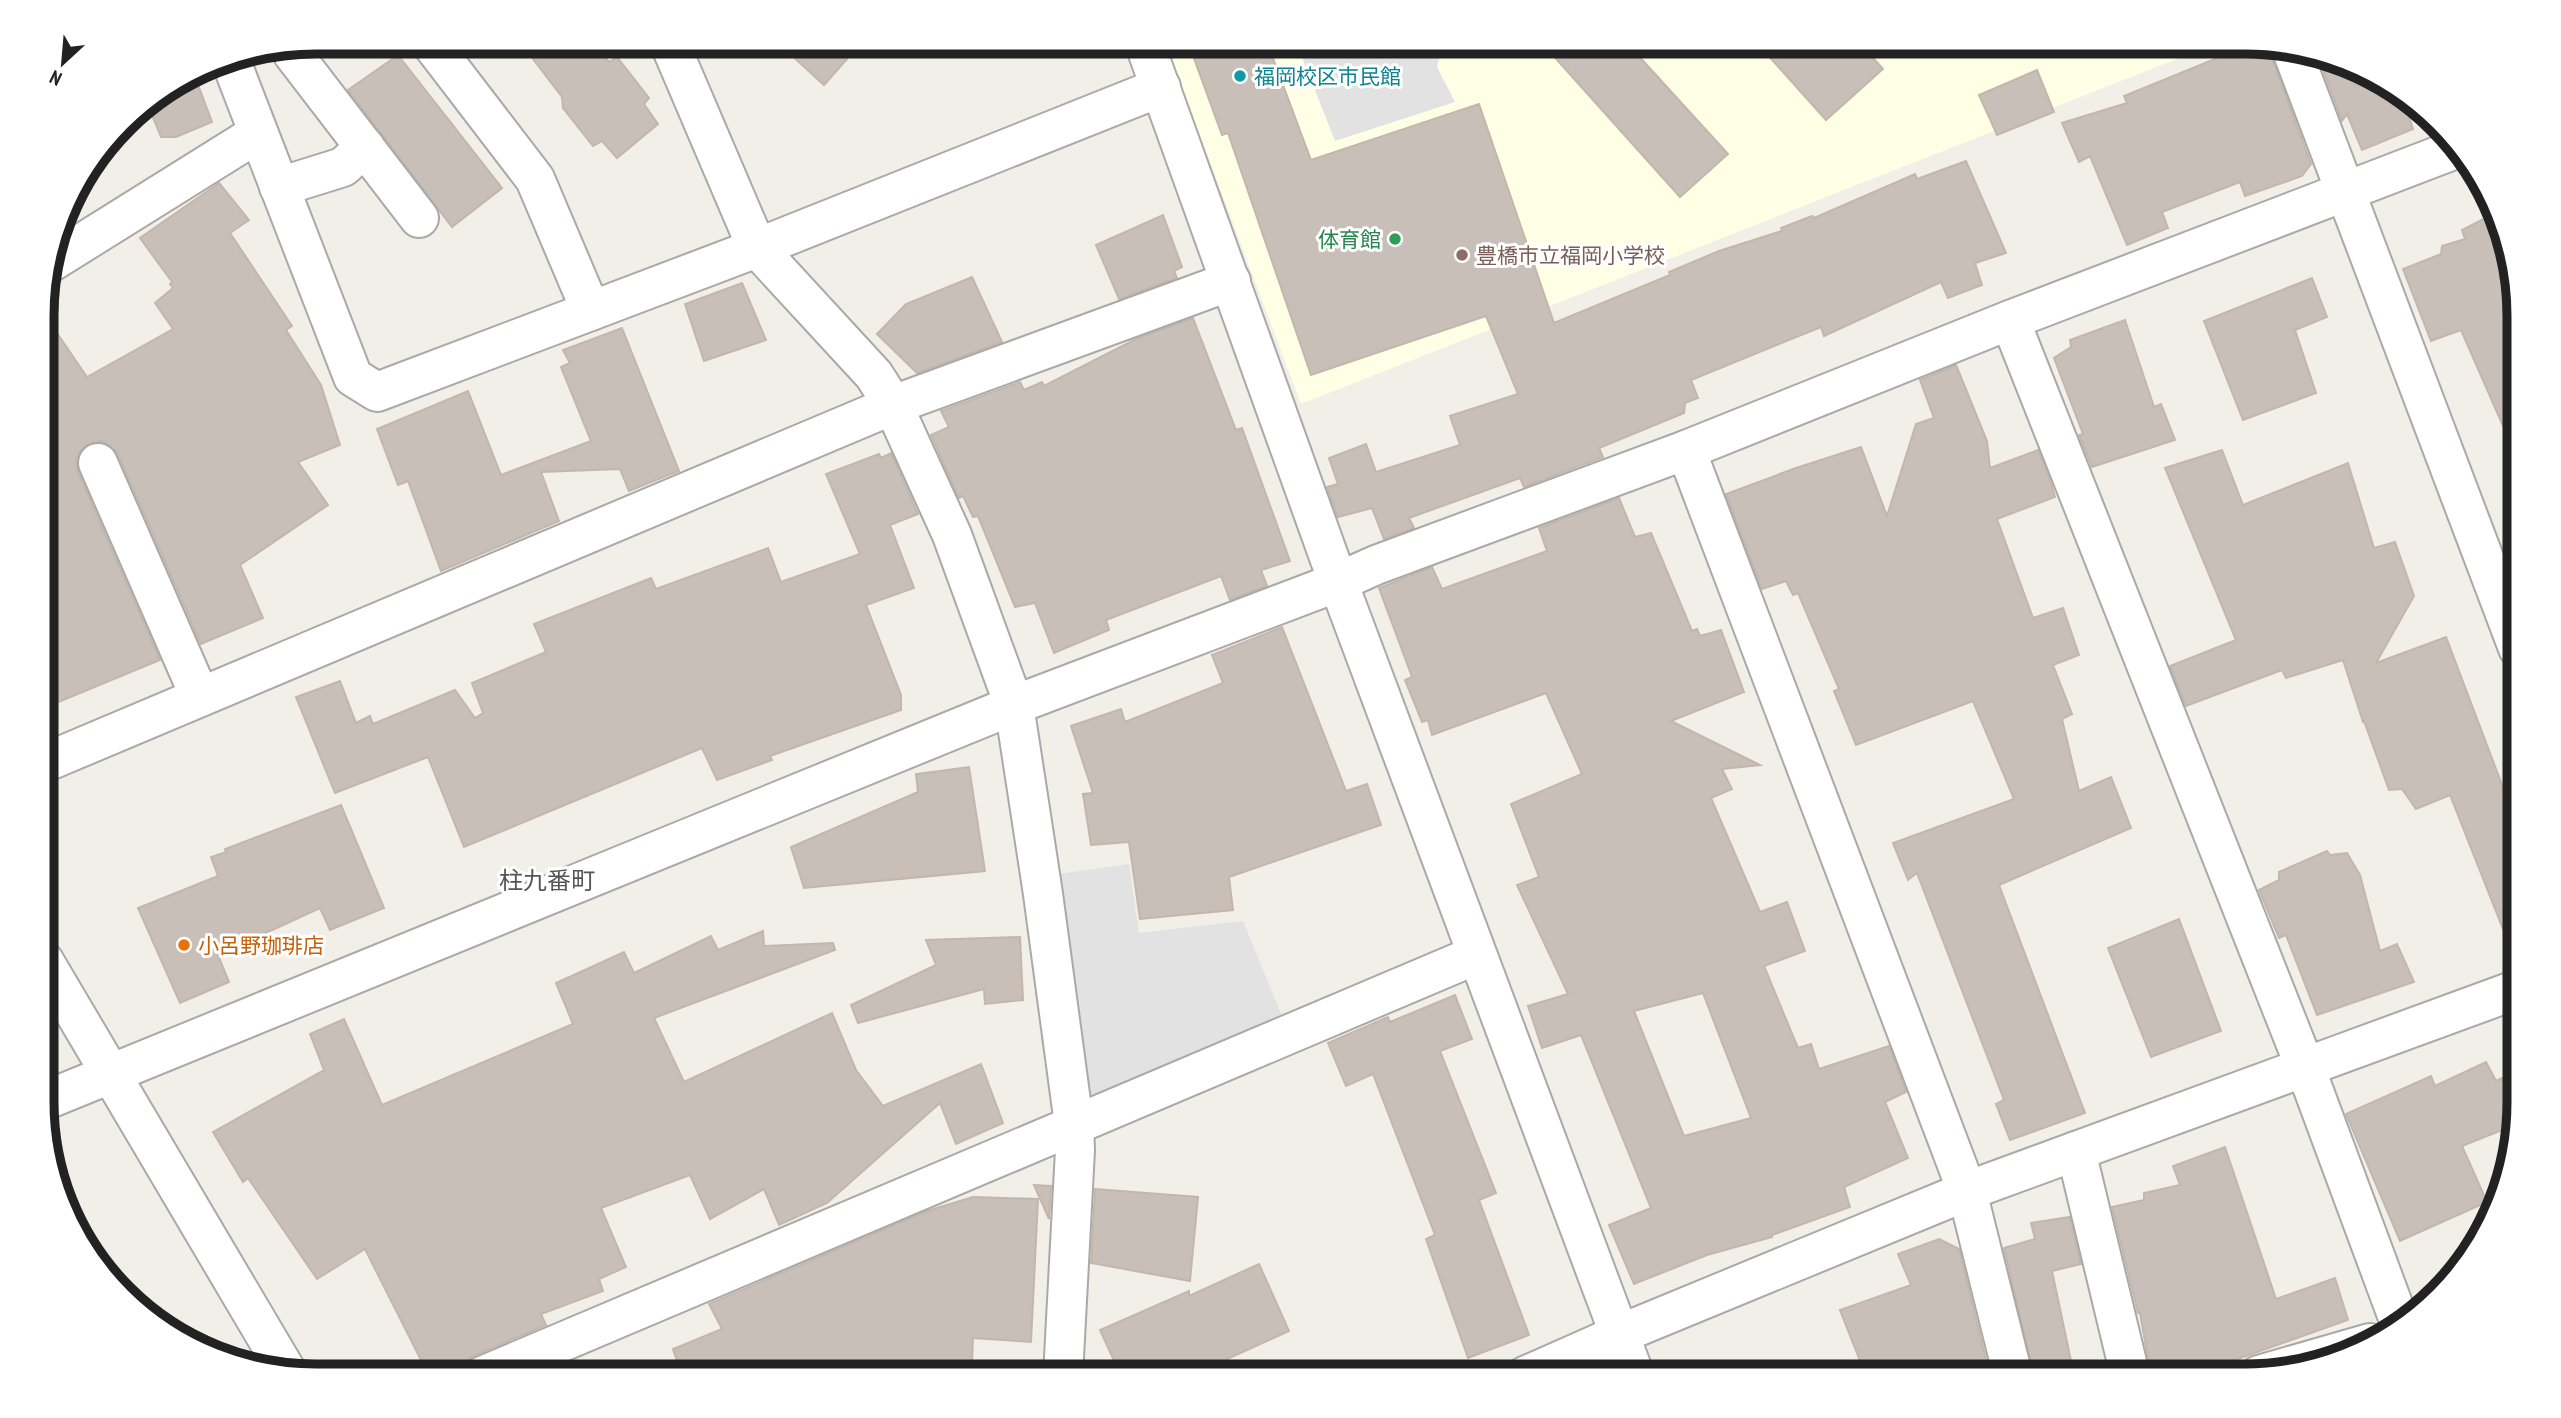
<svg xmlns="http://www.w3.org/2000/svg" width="2561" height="1418" viewBox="0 0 2561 1418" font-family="'PT Sans Narrow','Noto Sans JP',sans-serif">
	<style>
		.education { fill: #ffffe5 }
		.parking { fill: #e2e2e2 }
		.building { fill: #c7bfb8; stroke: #c4b6ab; stroke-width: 2; fill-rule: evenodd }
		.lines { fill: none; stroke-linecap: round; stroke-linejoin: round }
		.minor-casing { stroke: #a9a9a9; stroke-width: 42 }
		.tertiary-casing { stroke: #a9a9a9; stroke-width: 42 }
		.minor { stroke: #fff; stroke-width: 38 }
		.tertiary { stroke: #fff; stroke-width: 38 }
		.culture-dot { fill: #0f9aa8; stroke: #fff; stroke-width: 2.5 }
		.leisure-dot { fill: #2e9e5b; stroke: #fff; stroke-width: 2.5 }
		.education-dot { fill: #8d6e63; stroke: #fff; stroke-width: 2.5 }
		.food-dot { fill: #e8710a; stroke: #fff; stroke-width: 2.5 }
		.labels { text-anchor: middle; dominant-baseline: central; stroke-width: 6; stroke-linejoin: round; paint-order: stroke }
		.culture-label { font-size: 21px; fill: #0d838f; stroke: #fff; text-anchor: start }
		.leisure-label { font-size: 21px; fill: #27864d; stroke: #fff; text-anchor: end }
		.education-label { font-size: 21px; fill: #785e54; stroke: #fff; text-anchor: start }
		.food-label { font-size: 21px; fill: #c56008; stroke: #fff; text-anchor: start }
		.quarter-label { font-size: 24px; fill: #555; stroke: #fff }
		.rim { fill: none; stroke: #222; stroke-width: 9 }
	</style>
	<rect width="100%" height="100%" fill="#f2efe9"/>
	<!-- education -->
	<polygon class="education" points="1165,42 2220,42 1301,404"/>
	<!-- parking -->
	<g class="parking">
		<polygon points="1296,42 1443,42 1437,67 1455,102 1335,141"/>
		<polygon points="1129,864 1139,933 1243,921 1284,1021 1093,1103 1077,1094 1052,875"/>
	</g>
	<!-- building -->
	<g class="building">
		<polygon points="520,42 592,42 609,62 617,57 649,98 644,104 658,124 617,158 602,141 593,146 563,108 562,97"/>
		<polygon points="777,42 862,42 824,85"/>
		<polygon points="1188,42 1267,42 1311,160 1479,104 1554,323 1670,275 1669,272 1719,251 1782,231 1781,228 1812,216 1814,218 1915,174 1917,179 1966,161 2006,253 1975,263 1982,285 1948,298 1941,282 1824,336 1821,327 1691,380 1698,398 1685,403 1684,413 1599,448 1603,457 1524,487 1520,478 1409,518 1414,528 1384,539 1372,508 1338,517 1327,487 1338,484 1329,458 1366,444 1376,472 1460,445 1450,416 1518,394 1486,316 1311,375 1228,133 1222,135"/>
		<polygon points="1541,42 1626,42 1728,154 1680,197"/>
		<polygon points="1756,42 1859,42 1883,69 1826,120"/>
		<polygon points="2254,43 2269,45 2271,56 2311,164 2302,176 2245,196 2240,182 2162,212 2168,228 2127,245 2090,156 2079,162 2062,123 2127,103 2124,96"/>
		<polygon points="2316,51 2382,79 2403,99 2413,129 2362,150 2347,114 2342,121"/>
		<polygon points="398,55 502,188 452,227 348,90"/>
		<polygon points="2037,70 2054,112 1997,135 1979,95"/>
		<polygon points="194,74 212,122 176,137 161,137 147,103"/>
		<polygon points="219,183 249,220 230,233 292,326 286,330 321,385 340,445 298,462 328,505 240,565 263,618 201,644 118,454 111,446 101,441 89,443 81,450 76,460 78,472 160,660 44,708 44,314 87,377 173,329 155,303 173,288 170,284 172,282 140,238"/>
		<polygon points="2497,212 2505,228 2518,298 2518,421 2503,426 2461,330 2431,341 2403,269 2441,254 2442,246 2465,239 2462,230"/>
		<polygon points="1163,215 1182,267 1174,271 1177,278 1119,299 1096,245"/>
		<polygon points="972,277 1002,342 917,373 877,334 906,304"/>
		<polygon points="2312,278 2327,317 2295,330 2316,393 2243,420 2204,321"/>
		<polygon points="742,283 766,340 704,361 685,304"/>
		<polygon points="1193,318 1236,430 1242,428 1290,561 1261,570 1267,586 1230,600 1221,576 1106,620 1109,630 1054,653 1035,603 1015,607 978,516 973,517 963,496 959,498 931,435 949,427 941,411 1020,382 1024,390 1042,382 1044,386 1136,339"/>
		<polygon points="2125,320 2154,407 2161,404 2175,440 2092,467 2079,435 2083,434 2054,358 2071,347 2070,340"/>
		<polygon points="622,328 679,471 629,491 620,469 541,472 559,521 441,571 408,481 398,485 377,429 468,391 501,475 591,441 561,367 570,363 563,350"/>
		<polygon points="1956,365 1987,441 1990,468 2038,450 2050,480 2055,497 1997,519 2033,618 2063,608 2079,655 2053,665 2072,714 2062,719 2079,791 2111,777 2131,828 1999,885 2085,1113 2010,1140 1996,1104 2004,1100 1917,873 1908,880 1893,843 2014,799 1973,701 1856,745 1834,691 1839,689 1798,593 1793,595 1786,581 1762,589 1726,494 1796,468 1861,447 1887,516 1916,424 1934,418 1920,380"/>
		<polygon points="2222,450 2243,505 2348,463 2374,548 2395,542 2414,596 2376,663 2446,637 2504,790 2509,788 2518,813 2518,962 2516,962 2450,795 2416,809 2402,789 2389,790 2364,721 2363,722 2343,660 2286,678 2282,670 2186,706 2170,666 2236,640 2165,468"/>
		<polygon points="891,453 918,514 890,525 914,588 866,605 901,695 901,710 770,756 772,760 717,780 702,748 464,847 428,757 335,793 296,697 340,681 356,723 370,716 373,724 455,690 475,718 483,713 472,683 546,652 534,624 651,578 656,589 768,548 781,582 860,554 826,474 879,454 881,458"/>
		<path d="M1619,498L1635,537L1651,533L1692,631L1697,629L1700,636L1721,630L1744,692L1671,721L1760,765L1722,769L1732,789L1711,798L1760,912L1787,902L1805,951L1764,966L1798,1048L1811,1044L1819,1069L1889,1046L1906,1092L1885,1102L1908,1158L1844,1187L1850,1207L1772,1235V1237L1707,1255L1634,1284L1609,1225L1651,1208L1581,1035L1542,1048L1528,1006L1568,994L1517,885L1539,877L1511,804L1582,774L1546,693L1432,735L1428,720L1422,722L1405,680L1412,677L1379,588L1432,567L1442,589L1547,551L1539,528ZM1703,993L1751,1118L1684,1136L1634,1011Z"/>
		<polygon points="1282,627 1346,791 1367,784 1381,825 1229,877 1233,910 1140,919 1129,842 1091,845 1083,794 1093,793 1071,726 1121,709 1125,722 1223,683 1212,655"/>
		<polygon points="969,767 985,871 804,888 791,847 918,792 916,774"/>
		<polygon points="341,805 384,908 330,930 320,908 218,955 229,982 180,1003 138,908 218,876 211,857 226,852 225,849"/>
		<polygon points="2327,851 2330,855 2347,853 2360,875 2380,951 2397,944 2414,982 2317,1015 2286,935 2279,938 2259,890 2279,880 2279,872"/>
		<polygon points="2179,919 2221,1031 2151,1057 2108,948"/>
		<polygon points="763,931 764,946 833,943 835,950 654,1018 684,1082 832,1013 856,1070 883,1106 981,1064 1003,1123 956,1144 940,1103 827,1203 779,1225 764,1189 710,1219 690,1175 601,1208 626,1267 599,1279 603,1291 541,1314 546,1325 473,1356 464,1363 461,1376 429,1376 365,1249 317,1279 248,1178 243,1182 213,1132 324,1070 310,1034 344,1019 382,1105 573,1024 556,983 624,952 634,973 711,936 718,950"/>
		<polygon points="1020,937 1023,1000 985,1004 984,989 858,1023 851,1005 936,965 926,940"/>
		<polygon points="1455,995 1472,1039 1440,1051 1496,1193 1479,1200 1529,1335 1468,1358 1426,1239 1435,1235 1373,1074 1346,1086 1328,1043 1388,1017 1390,1022"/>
		<polygon points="2486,1062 2496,1081 2502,1078 2518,1112 2517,1124 2462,1146 2487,1202 2400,1241 2346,1114 2431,1076 2435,1086"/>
		<polygon points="2225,1147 2276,1299 2335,1278 2348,1320 2212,1368 2214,1375 2151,1375 2140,1313 2138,1313 2112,1207 2144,1200 2144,1193 2180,1185 2173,1166"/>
		<polygon points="1034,1185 1051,1186 1049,1219"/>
		<polygon points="1095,1189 1198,1197 1190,1281 1091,1263"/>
		<polygon points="973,1197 1038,1199 1031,1342 973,1338 972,1362 966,1362 964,1376 682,1376 673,1349 722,1329 709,1304 927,1211"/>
		<polygon points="2070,1217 2081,1264 2052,1271 2074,1375 2034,1376 2004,1248 2035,1239 2031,1223"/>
		<polygon points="1939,1239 1959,1249 1990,1376 1866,1376 1840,1310 1911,1285 1898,1254"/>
		<polygon points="1259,1264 1289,1331 1190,1376 1121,1376 1100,1330 1189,1291 1189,1296"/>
		<polygon points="562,1366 566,1376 538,1376"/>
	</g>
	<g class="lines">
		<!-- minor casing -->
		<g class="minor-casing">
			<g id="minor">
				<polyline points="430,42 535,179 591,311"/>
				<polyline points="669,42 757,248 874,375 893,405 952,535 1014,705 1043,894 1074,1124 1075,1150 1063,1376"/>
				<polyline points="1144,42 1338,582 1635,1376"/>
				<polyline points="290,47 293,54 419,218"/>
				<polyline points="2291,48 2518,648"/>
				<polyline points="230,59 353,377 377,392 757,248 1161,87"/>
				<polyline points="279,187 343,167 365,147"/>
				<polyline points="50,263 258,133"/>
				<polyline points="2010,320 2305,1067 2401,1326"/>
				<polyline points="1686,450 1967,1191 2013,1376"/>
				<polyline points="98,463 200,697"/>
				<polyline points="44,763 893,405 1231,281"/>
				<polyline points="44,961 287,1372"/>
				<polyline points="44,1101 1014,705 1338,582 1376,565 1686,450 2010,320 2456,149"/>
				<polyline points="2076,1151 2130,1375"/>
				<polyline points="2259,1375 2370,1343"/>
				<polyline points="482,1376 1476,955"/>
			</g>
		</g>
		<!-- tertiary casing -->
		<g class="tertiary-casing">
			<polyline id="tertiary" points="1525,1376 1620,1334 1967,1191 2518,989"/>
		</g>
		<!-- minor -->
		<use href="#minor" class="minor"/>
		<!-- tertiary -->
		<use href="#tertiary" class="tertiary"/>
	</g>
	<!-- markers -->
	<circle class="culture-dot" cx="1240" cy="76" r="7"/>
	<circle class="leisure-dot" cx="1395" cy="239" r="7"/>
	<circle class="education-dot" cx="1462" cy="255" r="7"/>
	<circle class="food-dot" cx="184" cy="945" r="7"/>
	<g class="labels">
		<!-- culture labels -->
		<g class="culture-label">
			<text x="1254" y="76">福岡校区市民館</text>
		</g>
		<!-- leisure labels -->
		<g class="leisure-label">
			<text x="1381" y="239">体育館</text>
		</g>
		<!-- education labels -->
		<g class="education-label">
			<text x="1476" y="255">豊橋市立福岡小学校</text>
		</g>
		<!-- food labels -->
		<g class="food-label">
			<text x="198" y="945">小呂野珈琲店</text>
		</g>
		<!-- quarter labels -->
		<g class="quarter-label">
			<text x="547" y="880">柱九番町</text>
		</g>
	</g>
	<!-- crop -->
	<path d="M0 0H2561V1418H0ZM316 54H2245A262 262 0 0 1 2507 316V1102A262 262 0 0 1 2245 1364H316A262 262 0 0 1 54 1102V316A262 262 0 0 1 316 54Z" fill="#fff" fill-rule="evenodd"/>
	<path class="rim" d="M316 54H2245A262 262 0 0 1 2507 316V1102A262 262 0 0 1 2245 1364H316A262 262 0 0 1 54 1102V316A262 262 0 0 1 316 54Z"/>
	<!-- north arrow -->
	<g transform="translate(63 63) rotate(206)" stroke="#ffffff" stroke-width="5" paint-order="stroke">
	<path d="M0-5L12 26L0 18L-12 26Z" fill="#222222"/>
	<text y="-10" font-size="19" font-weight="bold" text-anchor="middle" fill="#222222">N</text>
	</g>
</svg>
